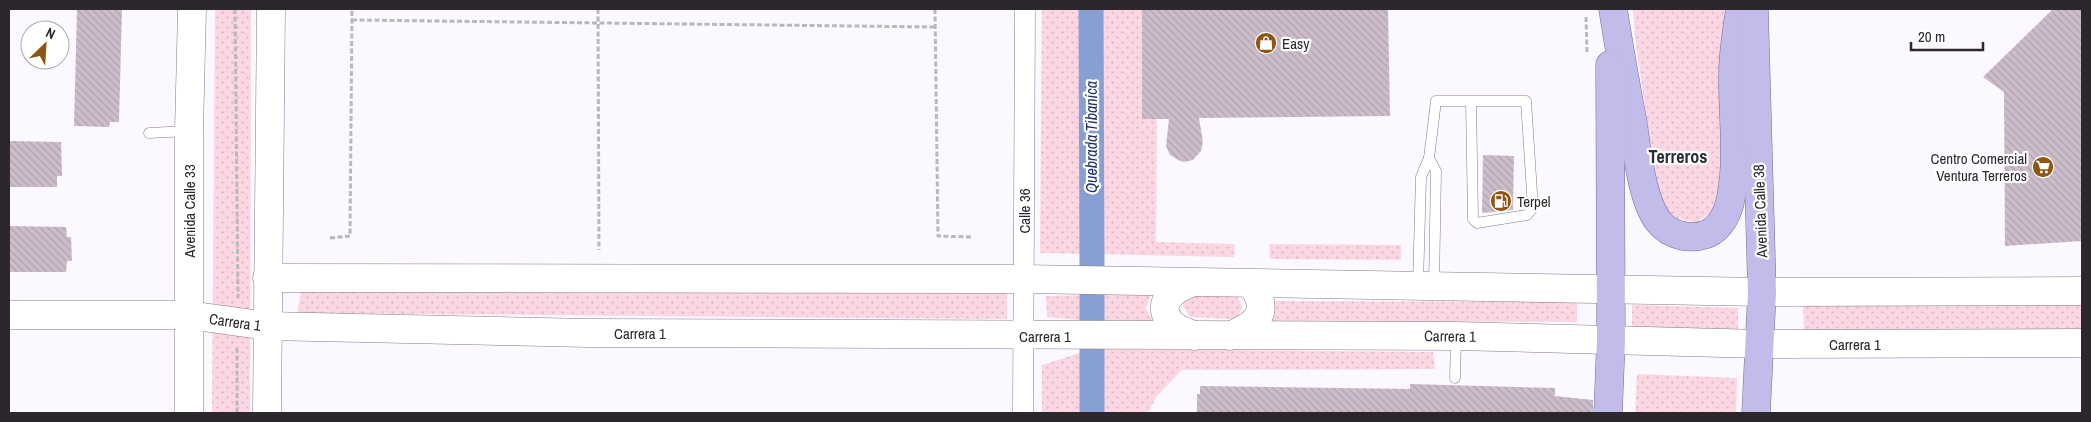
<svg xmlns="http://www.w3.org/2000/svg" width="2091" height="422" viewBox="0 0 2091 422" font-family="'Archivo Narrow',sans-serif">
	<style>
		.grass { fill: url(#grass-dots) }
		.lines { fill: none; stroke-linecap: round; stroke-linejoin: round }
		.canal { stroke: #889fd3; stroke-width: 25 }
		.building { fill: url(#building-back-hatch) }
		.lane-casing { stroke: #827a89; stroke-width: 11 }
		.street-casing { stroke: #827a89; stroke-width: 21 }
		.secondary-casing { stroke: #827a89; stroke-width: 29 }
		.primary-casing { stroke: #726b9e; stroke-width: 29 }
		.path { stroke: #bab7bd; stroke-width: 3; stroke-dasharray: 5 2.5; stroke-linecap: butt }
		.lane { stroke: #fff; stroke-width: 10 }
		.street { stroke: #fff; stroke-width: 20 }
		.secondary { stroke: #fff; stroke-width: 28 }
		.primary { stroke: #c1bce9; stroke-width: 28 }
		.labels { text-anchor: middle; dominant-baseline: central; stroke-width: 4.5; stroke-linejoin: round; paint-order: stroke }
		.poi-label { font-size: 15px; fill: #2b272d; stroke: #fff; text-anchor: start }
		.street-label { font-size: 15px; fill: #2b272d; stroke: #fff }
		.water-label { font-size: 16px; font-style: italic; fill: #1b316e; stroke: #fff }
		.quarter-label { font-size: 18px; font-weight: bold; fill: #2f2835; stroke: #fff }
	</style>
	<defs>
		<pattern id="grass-dots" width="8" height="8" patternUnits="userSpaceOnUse" patternTransform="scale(1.25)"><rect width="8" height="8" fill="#fcd6e3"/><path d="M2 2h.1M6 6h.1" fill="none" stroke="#d8b8c3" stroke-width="1.8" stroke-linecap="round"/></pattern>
		<pattern id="building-back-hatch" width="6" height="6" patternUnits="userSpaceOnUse" patternTransform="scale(1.25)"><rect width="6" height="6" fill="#cdbdca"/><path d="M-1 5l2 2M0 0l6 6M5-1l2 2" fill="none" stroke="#b0a2ae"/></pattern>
	</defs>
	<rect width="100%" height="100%" fill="#fbf8ff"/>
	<!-- grass -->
	<g class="grass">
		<polygon points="215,9 251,9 250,413 212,413"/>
		<polygon points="1042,9 1142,9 1142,119 1157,119 1156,242 1235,244 1234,257 1040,253"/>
		<polygon points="1633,9 1725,9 1721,92 1722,161 1720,193 1711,212 1697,222 1674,219 1659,203 1635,38"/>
		<polygon points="1269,244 1401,245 1401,260 1270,259"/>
		<polygon points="301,292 1007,293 1007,319 297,313"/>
		<polygon points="1192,293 1235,294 1240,301 1242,308 1238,316 1232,319 1190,317 1183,306 1185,298"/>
		<polygon points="1151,294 1146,308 1153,321 1092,321 1047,317 1046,296"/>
		<polygon points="1272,301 1577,302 1577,322 1272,321"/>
		<polygon points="1632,305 1738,308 1738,331 1632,329"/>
		<polygon points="2082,305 2082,329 1804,330 1803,306"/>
		<polygon points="1092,349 1433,352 1435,369 1182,370 1156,397 1148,413 1042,413 1042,365"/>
		<polygon points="1637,374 1737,378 1736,413 1635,413"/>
	</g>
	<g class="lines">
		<!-- canal -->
		<g class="canal">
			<polyline points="1091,9 1092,266"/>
			<polyline points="1092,294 1092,321"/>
			<polyline points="1092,413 1092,349"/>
		</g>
	</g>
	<!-- building -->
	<g class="building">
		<polygon points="77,9 122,9 119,122 110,122 109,127 74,126"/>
		<polygon points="1142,9 1388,9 1390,116 1199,118 1203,142 1201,151 1193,160 1184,162 1178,160 1170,155 1166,146 1169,119 1142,119"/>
		<polygon points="2053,9 2082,9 2082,241 2005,246 2004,92 1983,77"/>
		<polygon points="9,141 61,142 62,176 57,176 57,187 9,187"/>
		<polygon points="1483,155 1514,156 1513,210 1482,213"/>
		<polygon points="9,226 66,227 67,237 71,237 72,261 67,261 66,272 9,272"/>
		<polygon points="1410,384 1555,388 1555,396 1593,400 1593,413 1197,413 1197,394 1200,394 1200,386 1410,389"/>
	</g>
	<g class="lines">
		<!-- lane casing -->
		<g class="lane-casing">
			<g id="lane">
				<polyline points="149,133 188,131"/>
				<polyline points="1429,158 1436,171 1434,285"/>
				<polyline points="1418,285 1421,177 1429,158 1436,101 1526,101 1533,208 1527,215 1477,223 1473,219 1471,101"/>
				<polyline points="1455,378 1456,337"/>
			</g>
		</g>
		<!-- street casing -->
		<g class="street-casing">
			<polyline id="street" points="1023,413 1025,9"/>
		</g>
		<!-- secondary casing -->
		<g class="secondary-casing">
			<g id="secondary">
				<polyline points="267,278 1024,279 1762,292 2082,291"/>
				<path d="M1191,283C1175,289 1155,301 1170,322C1175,329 1187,332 1195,336"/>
				<polyline points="9,315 188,315 267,326 588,333 1456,336 1760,344 2082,343"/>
				<path d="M1230,336C1257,323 1271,314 1252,284"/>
				<polyline points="189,413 189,131 192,9"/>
				<polyline points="267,413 271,9"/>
			</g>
		</g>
		<!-- primary casing -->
		<g class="primary-casing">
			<g id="primary">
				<path d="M1613,9C1619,47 1626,86 1633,124C1637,151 1642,201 1659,222C1670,236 1691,240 1707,234C1721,228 1729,211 1731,197C1739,157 1732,113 1733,73C1733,52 1737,30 1740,9"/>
				<polyline points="1754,9 1762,292 1756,413"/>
				<polyline points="1608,413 1611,340 1610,65"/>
			</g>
		</g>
		<!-- path -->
		<g class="path">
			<polyline points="235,9 238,298"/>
			<polyline points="598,9 599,250"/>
			<polyline points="935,9 938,236 972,237"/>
			<polyline points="1586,17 1587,53"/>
			<polyline points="352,20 935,27"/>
			<polyline points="330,238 350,236 352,9"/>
			<polyline points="237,413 237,346"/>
		</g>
		<!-- lane -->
		<use href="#lane" class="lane"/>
		<!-- street -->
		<use href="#street" class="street"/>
		<!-- secondary -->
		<use href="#secondary" class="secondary"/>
		<!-- primary -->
		<use href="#primary" class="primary"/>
	</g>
	<!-- icons -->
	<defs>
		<g id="shop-disc" transform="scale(1.125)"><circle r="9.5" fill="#905513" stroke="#fff"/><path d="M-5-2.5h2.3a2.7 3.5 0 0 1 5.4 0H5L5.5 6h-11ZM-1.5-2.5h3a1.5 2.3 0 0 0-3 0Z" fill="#fff"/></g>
		<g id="supermarket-disc" transform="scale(1.125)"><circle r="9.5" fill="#905513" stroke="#fff"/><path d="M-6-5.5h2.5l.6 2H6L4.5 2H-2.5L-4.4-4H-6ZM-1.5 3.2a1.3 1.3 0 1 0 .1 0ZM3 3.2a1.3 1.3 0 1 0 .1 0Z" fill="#fff"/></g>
		<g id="fuel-disc" transform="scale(1.125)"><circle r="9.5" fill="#905513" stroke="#fff"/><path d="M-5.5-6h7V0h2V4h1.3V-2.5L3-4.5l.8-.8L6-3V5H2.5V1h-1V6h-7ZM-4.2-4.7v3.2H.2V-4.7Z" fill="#fff"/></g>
	</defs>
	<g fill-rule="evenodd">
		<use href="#shop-disc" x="1266" y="43"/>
		<use href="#supermarket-disc" x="2043" y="167"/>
		<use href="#fuel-disc" x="1501" y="201"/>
	</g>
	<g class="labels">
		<!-- poi labels -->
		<g class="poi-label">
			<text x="1282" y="43">Easy</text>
			<text x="2027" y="158" text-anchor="end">Centro Comercial<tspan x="2027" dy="17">Ventura Terreros</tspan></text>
			<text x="1517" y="201">Terpel</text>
		</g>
		<!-- street labels -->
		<g class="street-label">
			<text transform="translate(189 211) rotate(-90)">Avenida Calle 33</text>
			<text transform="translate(1024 211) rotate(-90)">Calle 36</text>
			<text transform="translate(1760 211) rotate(-92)">Avenida Calle 38</text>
			<text transform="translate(235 322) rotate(8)">Carrera 1</text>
			<text x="640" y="333">Carrera 1</text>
			<text x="1045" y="336">Carrera 1</text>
			<text transform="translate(1450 336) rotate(1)">Carrera 1</text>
			<text x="1855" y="344">Carrera 1</text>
		</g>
		<!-- water labels -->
		<g class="water-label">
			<text transform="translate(1091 137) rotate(-90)">Quebrada Tibaníca</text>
		</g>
		<!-- quarter labels -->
		<g class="quarter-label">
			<text x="1678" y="156">Terreros</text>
		</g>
	</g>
	<!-- border -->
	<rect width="2091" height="422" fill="none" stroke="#2b272d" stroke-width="20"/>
	<!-- north arrow -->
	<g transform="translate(45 45) rotate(25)"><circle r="24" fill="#ffffff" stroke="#aaa9ab"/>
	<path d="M0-4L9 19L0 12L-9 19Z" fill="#905513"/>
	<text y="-8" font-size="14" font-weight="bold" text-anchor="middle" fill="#2b272d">N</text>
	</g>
	<!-- scale -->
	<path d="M1911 42v8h72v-8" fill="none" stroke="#2b272d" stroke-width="2.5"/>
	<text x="1918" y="42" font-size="15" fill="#2b272d" stroke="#ffffff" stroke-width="4" paint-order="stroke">20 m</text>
</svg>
